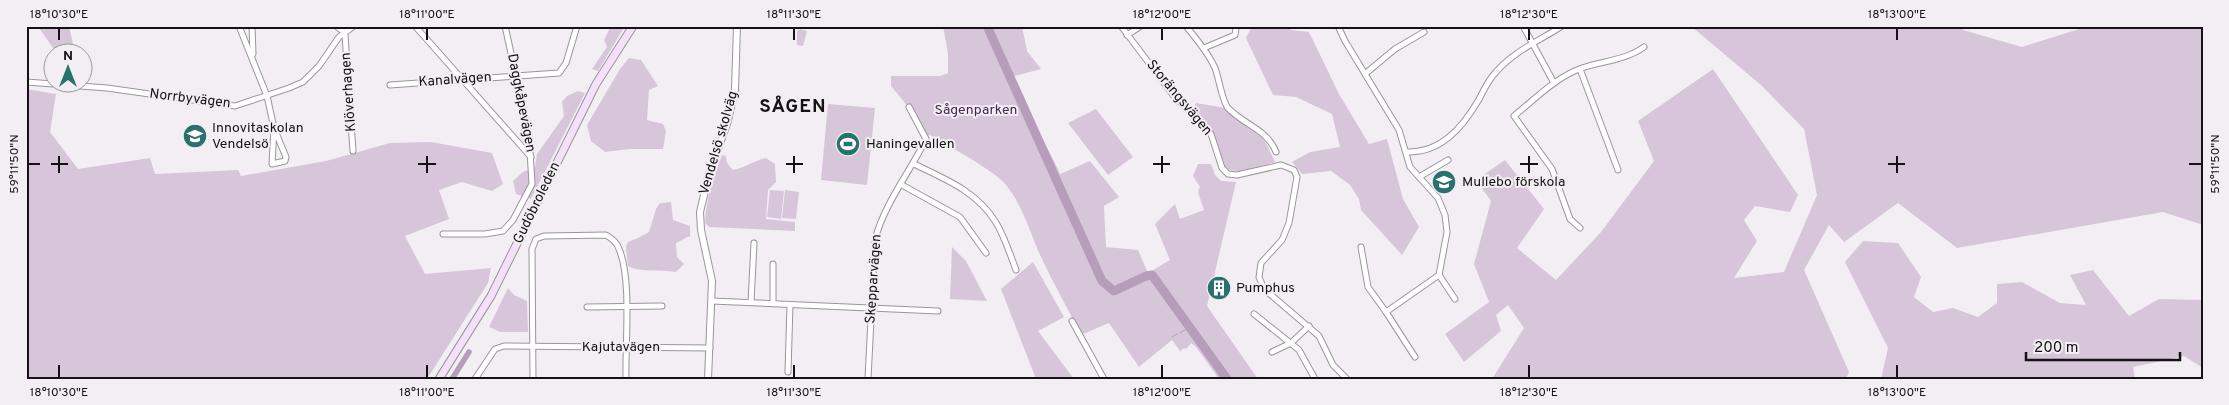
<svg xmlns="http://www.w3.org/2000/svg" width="2229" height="405" viewBox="0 0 2229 405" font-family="Overpass,sans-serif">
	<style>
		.green { fill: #d7c6da }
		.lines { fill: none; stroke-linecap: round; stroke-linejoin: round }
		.stream { stroke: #b69dba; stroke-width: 1 }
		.canal { stroke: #b69dba; stroke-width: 5.5 }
		.river { stroke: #b69dba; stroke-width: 9 }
		.minor-casing { stroke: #9a959b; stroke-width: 7 }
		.tertiary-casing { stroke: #9a959b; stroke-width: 8 }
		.secondary-casing { stroke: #9a959b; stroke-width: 9 }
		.minor { stroke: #fff; stroke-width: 5 }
		.tertiary { stroke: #fff; stroke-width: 6 }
		.secondary { stroke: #f4e0f8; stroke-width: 7 }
		.ticks { fill: none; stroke: #141214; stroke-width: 2 }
		.labels { text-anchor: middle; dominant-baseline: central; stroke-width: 4; stroke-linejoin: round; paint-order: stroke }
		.street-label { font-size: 14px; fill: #141214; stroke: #f3eef4 }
		.park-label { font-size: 14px; fill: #47264d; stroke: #f3eef4 }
		.poi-label { font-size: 14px; fill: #141214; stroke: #f3eef4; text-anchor: start }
		.district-label { font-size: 19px; font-weight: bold; letter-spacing: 1px; fill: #141214; stroke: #f3eef4 }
		.neatline { fill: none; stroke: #141214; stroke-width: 2 }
		.ticks-label { font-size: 12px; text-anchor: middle; fill: #141214 }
	</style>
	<rect width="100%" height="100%" fill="#f3eef4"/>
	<!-- green -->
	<g class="green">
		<polygon points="41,26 69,26 73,44 56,52 39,28"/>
		<polygon points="611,26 625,26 598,71 592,69 607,47 604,40"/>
		<path d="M943,26H1022L1027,51L1041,69L1011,77L1057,167L1060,174L1090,161L1119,197L1104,206L1106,247L1138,250L1148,273L1170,260L1155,224L1175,204L1180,219L1204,210L1198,192L1200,187L1193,176L1198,164H1211L1215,175L1221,181L1236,182L1207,306L1258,379H1219L1196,347L1191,343L1187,348L1182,349L1181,352L1172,340L1139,367L1109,323L1081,335C1068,309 1053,283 1041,257C1030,233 1023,206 1006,185C994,170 948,146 930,135L926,137L915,115L891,86V76H940L948,73V54Z"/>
		<polygon points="1252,26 1288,26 1291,30 1309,32 1339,94 1369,144 1387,139 1403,199 1419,227 1402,255 1361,210 1359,199 1350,185 1331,171 1302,174 1292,162 1310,152 1340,147 1332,114 1296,97 1273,95 1246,38"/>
		<polygon points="1691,26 1962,26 1963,30 2022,47 2089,26 2203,26 2203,225 2163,212 1957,248 1898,203 1844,242 1829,225 1804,270 1849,372 1846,379 1492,379 1524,328 1508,305 1496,315 1501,331 1464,362 1445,334 1489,302 1474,264 1491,201 1476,180 1505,160 1544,209 1517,248 1556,280 1601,232 1654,161 1638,121 1713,69 1798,195 1790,212 1755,206 1744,220 1757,241 1734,278 1784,272 1817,195 1804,129 1762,86"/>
		<polygon points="800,29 807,31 803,46 797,45 797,31"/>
		<polygon points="629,58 641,60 658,86 649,90 647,120 663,124 666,131 663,149 630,149 605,152 591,141 587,125 620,69"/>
		<polygon points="26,89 56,94 50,132 78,169 150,158 155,174 238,170 241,176 326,161 390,143 431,142 492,153 503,184 492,191 462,182 439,190 449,219 405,236 425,274 491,268 488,283 427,379 26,379"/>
		<polygon points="578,91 585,93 531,199 516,194 513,181 523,172 535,167 537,154 564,116 562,102 567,96"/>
		<path d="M1196,103L1226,108L1237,119L1257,132L1266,143L1275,162C1260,166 1239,177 1224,167C1217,143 1214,126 1193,109Z"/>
		<polygon points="828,104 875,108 867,185 821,180"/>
		<polygon points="1096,109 1133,157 1108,175 1068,123"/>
		<path d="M722,155L726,156L727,163L733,170C745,168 753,161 766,158L775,164L776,182L768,190L766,219L795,222V231L709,227L705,223C706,199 713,178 722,155Z"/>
		<polygon points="770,190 784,191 781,219 767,217"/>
		<polygon points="785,190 799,192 796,219 782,218"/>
		<path d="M671,202L673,220L690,226V236L676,243L677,257L684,264L676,272C660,269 641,273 628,266L626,247L628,242L638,238L649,232L656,209L660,203Z"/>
		<polygon points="1863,241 1898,243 1921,277 1914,297 1933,312 1953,308 1978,317 1997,303 1997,284 2022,282 2060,303 2086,305 2070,275 2093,270 2129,316 2159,299 2203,300 2203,368 2184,356 2133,367 2135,379 1881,379 1888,348 1845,262"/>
		<polygon points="952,247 966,261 987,301 950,299"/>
		<polygon points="1033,262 1064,317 1038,331 1074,379 1036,379 1001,289"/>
		<polygon points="508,288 514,295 527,301 528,332 500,332 489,327"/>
	</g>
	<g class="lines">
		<!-- stream -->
		<g class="stream">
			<polyline points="1180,333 1189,327"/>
			<polyline points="1172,337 1177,334"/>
		</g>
		<!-- canal -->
		<polyline class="canal" points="452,379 469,352"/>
		<!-- river -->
		<polyline class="river" points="987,26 1102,281 1114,291 1146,276 1152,275 1227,379"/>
		<!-- minor casing -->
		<g class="minor-casing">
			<g id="minor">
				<polyline points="239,26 267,96 274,128 286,157 285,161 272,164 274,128"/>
				<polyline points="252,26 253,54"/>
				<polyline points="336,26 344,32 345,35 353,151"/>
				<polyline points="415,26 531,157"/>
				<polyline points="1121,26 1176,99 1195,115 1211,134 1222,168 1228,174 1237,175 1281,165 1294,170 1297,177 1289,223 1282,240 1261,263 1259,277 1264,289 1319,336 1333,365 1347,379"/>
				<path d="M1186,26C1197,40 1208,52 1215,68C1219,78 1222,101 1228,108C1243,124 1268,130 1276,152"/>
				<polyline points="1338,26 1345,41 1399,130 1410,167 1438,198 1445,215 1447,232 1439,275 1386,312 1368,287 1361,247"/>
				<polyline points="1523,26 1554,83"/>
				<polyline points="1127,35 1141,26"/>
				<polyline points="1204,48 1235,35 1236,28"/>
				<polyline points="1580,69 1618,170"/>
				<polyline points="1365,74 1395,49 1424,32"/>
				<polyline points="26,82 107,88 235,106 289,88 303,82 319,66 339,37 354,26"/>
				<polyline points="390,85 559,73 566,63 577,26"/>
				<path d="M1406,152C1441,153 1462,128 1478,101C1483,92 1488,80 1496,72C1514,51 1539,41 1562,26"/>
				<path d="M914,164C945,179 976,191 995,221C1004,235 1010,254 1016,270"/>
				<polyline points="1419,177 1448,160"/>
				<polyline points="902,185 960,217 986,253"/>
				<path d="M1580,228L1570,219L1552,169L1514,116C1535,99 1556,77 1582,68C1603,61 1626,60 1644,47"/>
				<polyline points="443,234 485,234 503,231 513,220 532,184 529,135 505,26"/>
				<polyline points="1439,275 1455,299"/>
				<polyline points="712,301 938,311"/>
				<polyline points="751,302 754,243"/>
				<polyline points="773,303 773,264"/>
				<polyline points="587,307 662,306"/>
				<polyline points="1386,312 1415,357"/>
				<polyline points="1254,314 1299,350 1315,379"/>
				<polyline points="1072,321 1104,379"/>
				<polyline points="1272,352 1291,343 1309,326"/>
				<polyline points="788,372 790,305"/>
				<polyline points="475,379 495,349 504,346 710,348"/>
				<path d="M533,379L532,249L536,239L544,236L606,235C612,239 617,242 619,249C632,279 625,344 626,379"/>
				<path d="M868,379L875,240C884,204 910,172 926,139L909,107"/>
			</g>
		</g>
		<!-- tertiary casing -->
		<g class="tertiary-casing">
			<polyline id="tertiary" points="708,379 712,281 701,230 700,212 709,174 727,124 735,90 737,26"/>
		</g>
		<!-- secondary casing -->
		<g class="secondary-casing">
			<polyline id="secondary" points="439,379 491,296 596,84 633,26"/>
		</g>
		<!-- minor -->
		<use href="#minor" class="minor"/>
		<!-- tertiary -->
		<use href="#tertiary" class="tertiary"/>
		<!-- secondary -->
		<use href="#secondary" class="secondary"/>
	</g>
	<!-- ticks -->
	<path class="ticks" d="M59,28V40M427,28V40M794,28V40M1162,28V40M1529,28V40M1897,28V40M59,156V173M427,156V173M794,156V173M1162,156V173M1529,156V173M1897,156V173M28,164H40M51,164H68M418,164H436M786,164H803M1153,164H1170M1520,164H1538M1888,164H1905M2189,164H2202M59,365V378M427,365V378M794,365V378M1162,365V378M1529,365V378M1897,365V378"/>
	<!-- icons -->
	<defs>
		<g id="school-disc" transform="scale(1.25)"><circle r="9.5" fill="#28716d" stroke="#f3eef4"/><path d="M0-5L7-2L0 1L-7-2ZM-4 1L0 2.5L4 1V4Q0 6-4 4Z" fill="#fff"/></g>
		<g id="stadium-disc" transform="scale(1.25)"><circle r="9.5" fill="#28716d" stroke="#f3eef4"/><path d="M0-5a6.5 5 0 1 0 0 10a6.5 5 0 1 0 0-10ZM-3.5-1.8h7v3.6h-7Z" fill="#fff"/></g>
		<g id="building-disc" transform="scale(1.25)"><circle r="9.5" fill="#28716d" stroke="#f3eef4"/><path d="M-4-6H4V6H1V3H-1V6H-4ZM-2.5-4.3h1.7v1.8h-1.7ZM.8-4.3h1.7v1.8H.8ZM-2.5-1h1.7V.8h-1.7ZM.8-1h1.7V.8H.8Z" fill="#fff"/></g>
	</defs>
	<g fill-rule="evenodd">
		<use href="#school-disc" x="195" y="136"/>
		<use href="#stadium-disc" x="848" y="144"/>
		<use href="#school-disc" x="1444" y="182"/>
		<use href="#building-disc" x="1219" y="288"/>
	</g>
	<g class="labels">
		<!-- street labels -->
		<g class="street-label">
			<text transform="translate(455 80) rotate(-4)">Kanalvägen</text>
			<text transform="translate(349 92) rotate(-94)">Klöverhagen</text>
			<text transform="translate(1179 98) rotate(50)">Storängsvägen</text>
			<text transform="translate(190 99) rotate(7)">Norrbyvägen</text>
			<text transform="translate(521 103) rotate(79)">Daggkåpevägen</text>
			<text transform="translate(719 143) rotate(-74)">Vendelsö skolväg</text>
			<text transform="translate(537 203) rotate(-64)">Gudöbroleden</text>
			<text transform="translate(874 279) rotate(-86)">Skepparvägen</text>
			<text x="621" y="347">Kajutavägen</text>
		</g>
		<!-- park labels -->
		<g class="park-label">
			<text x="976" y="110">Sågenparken</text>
		</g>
		<!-- poi labels -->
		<g class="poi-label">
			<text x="212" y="128">Innovitaskolan<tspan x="212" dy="16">Vendelsö</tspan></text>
			<text x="866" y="144">Haningevallen</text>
			<text x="1462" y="182">Mullebo förskola</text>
			<text x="1236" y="288">Pumphus</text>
		</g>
		<!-- district labels -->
		<g class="district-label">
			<text x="793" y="107">SÅGEN</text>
		</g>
	</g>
	<!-- border -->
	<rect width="2229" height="405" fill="none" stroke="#f3eef4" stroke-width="55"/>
	<!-- north arrow -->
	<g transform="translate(68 68)"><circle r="24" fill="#f3eef4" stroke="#9a969a"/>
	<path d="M0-4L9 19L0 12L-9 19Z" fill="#28716d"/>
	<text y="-8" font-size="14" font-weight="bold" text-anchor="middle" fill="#141214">N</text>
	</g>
	<!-- scale -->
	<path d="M2026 352v8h154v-8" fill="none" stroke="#141214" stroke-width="2.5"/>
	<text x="2034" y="352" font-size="15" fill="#141214" stroke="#f3eef4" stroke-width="4" paint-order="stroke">200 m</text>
	<rect x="28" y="28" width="2174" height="350" class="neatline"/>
	<g class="ticks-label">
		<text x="59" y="18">18°10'30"E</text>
		<text x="427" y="18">18°11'00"E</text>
		<text x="794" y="18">18°11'30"E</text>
		<text x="1162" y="18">18°12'00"E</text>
		<text x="1529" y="18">18°12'30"E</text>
		<text x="1897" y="18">18°13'00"E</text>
		<text transform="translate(14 164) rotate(-90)" y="4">59°11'50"N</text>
		<text transform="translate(2215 164) rotate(-90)" y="4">59°11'50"N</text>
		<text x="59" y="396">18°10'30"E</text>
		<text x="427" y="396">18°11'00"E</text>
		<text x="794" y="396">18°11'30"E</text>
		<text x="1162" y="396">18°12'00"E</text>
		<text x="1529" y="396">18°12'30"E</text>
		<text x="1897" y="396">18°13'00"E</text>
	</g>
</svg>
